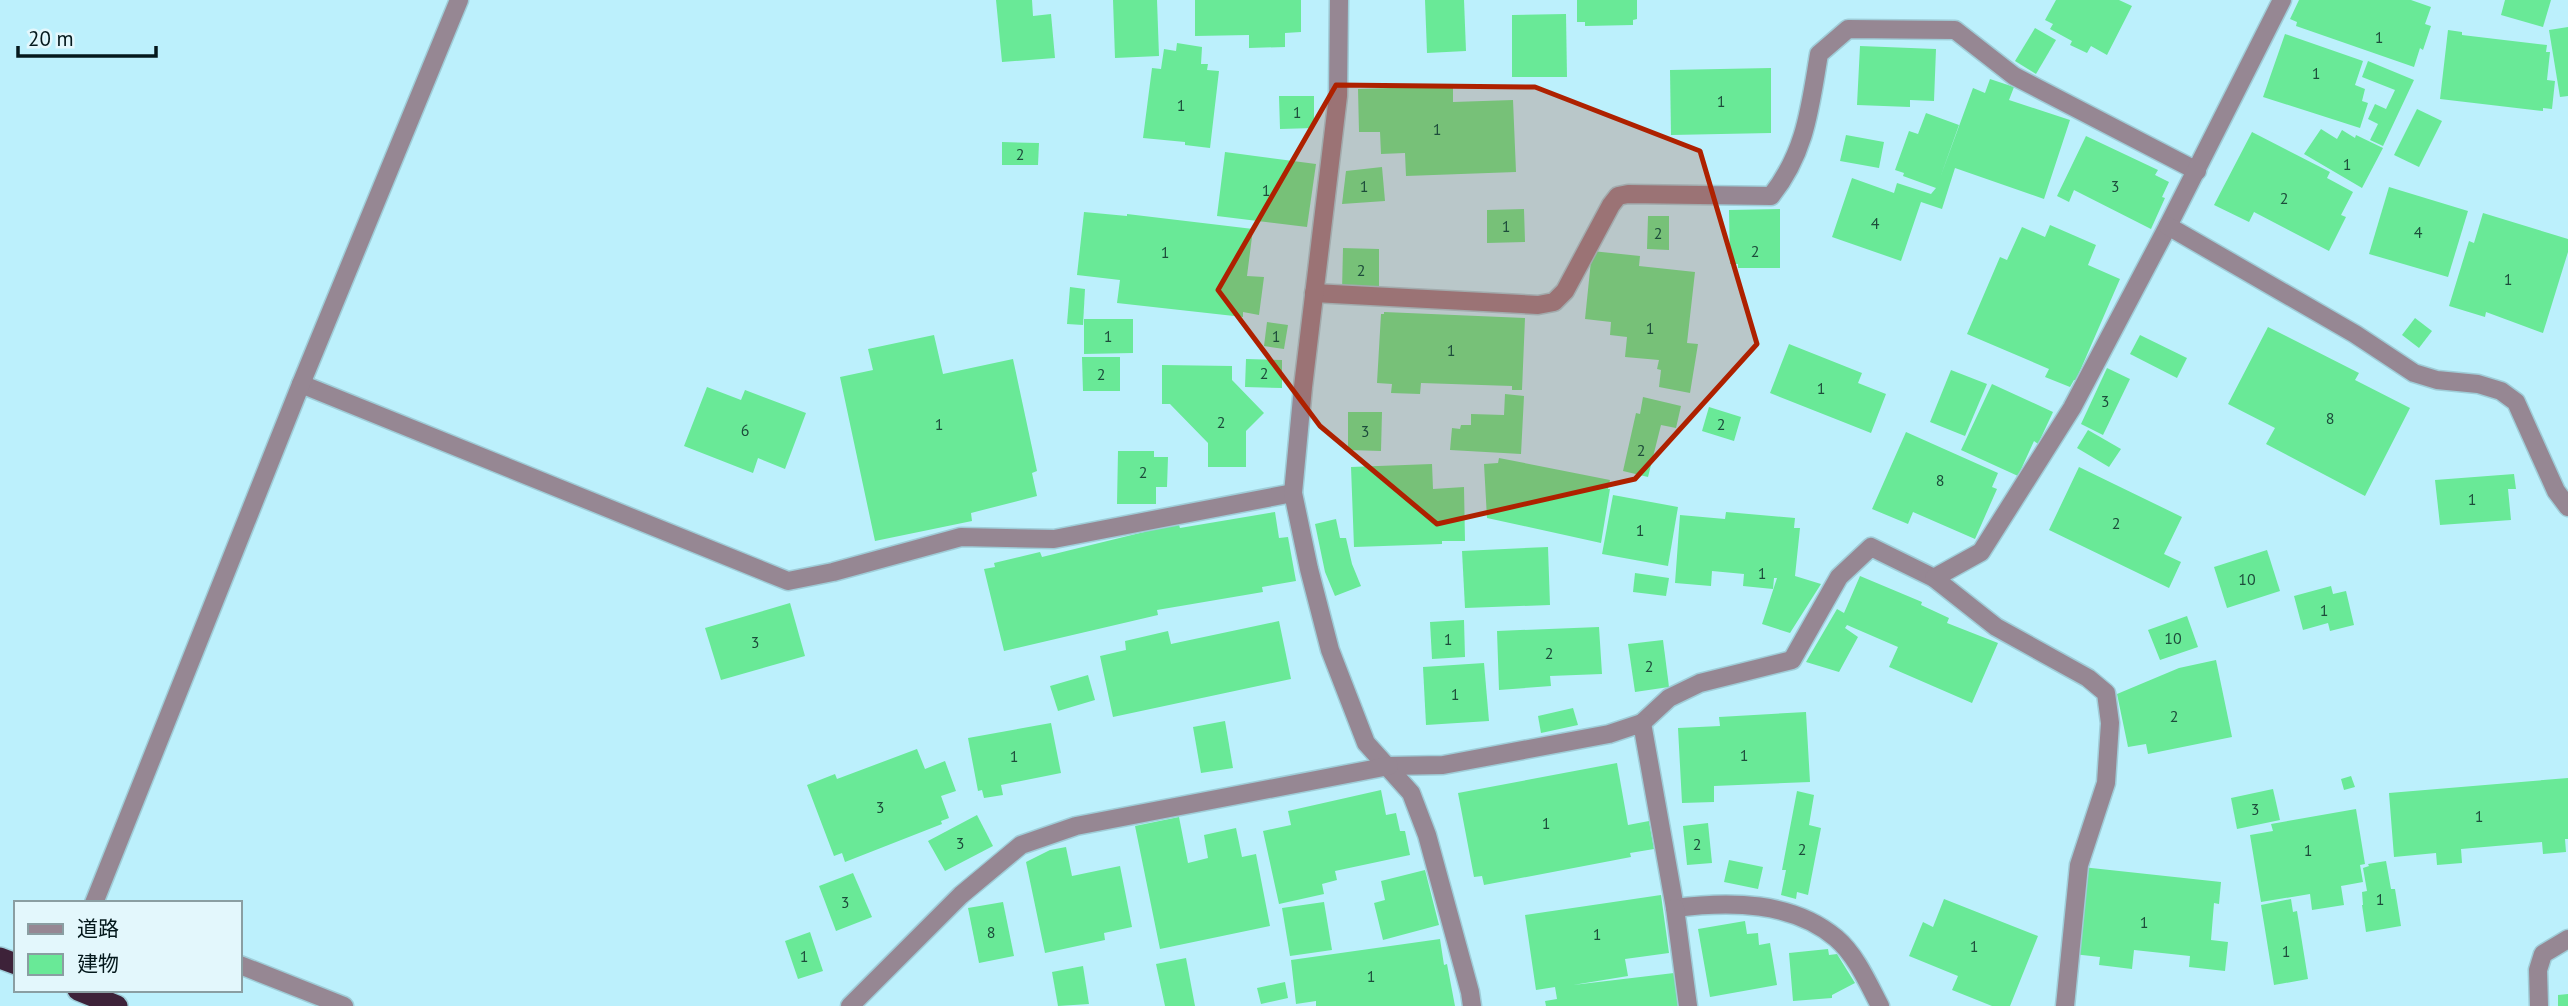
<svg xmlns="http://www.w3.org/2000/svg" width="2568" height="1006" viewBox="0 0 2568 1006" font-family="'PT Sans','Noto Sans JP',sans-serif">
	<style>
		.building { fill: #69e997 }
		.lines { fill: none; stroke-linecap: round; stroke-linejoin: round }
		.lane-casing { stroke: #9fcdd8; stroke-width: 21 }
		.street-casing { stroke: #9fcdd8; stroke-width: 21 }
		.highway-casing { stroke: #9fcdd8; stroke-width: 24 }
		.lane { stroke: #968793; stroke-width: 18 }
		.street { stroke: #968793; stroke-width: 18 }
		.highway { stroke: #3d2239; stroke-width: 21 }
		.marked { fill: #ae2100; fill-opacity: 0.2; stroke: #ae2100; stroke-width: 5; stroke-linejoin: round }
		.labels { text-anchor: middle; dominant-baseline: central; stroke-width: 5; stroke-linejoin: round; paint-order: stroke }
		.number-label { font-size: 16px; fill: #1d4c3b }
	</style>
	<rect width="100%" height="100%" fill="#bcf0fc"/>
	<!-- building -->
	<g class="building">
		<polygon points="996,0 1032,0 1033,16 1051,14 1055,58 1002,62"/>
		<polygon points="1113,0 1157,0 1159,56 1115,58"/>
		<polygon points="1195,0 1301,0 1301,32 1285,33 1285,47 1249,48 1249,35 1195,36"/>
		<polygon points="1425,0 1464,0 1466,51 1427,53"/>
		<polygon points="1577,0 1637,0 1637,19 1633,20 1633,25 1585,26 1585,22 1577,22"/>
		<polygon points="2056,0 2119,0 2132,6 2107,55 2091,46 2087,53 2070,45 2072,41 2050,29 2053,24 2045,20"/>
		<polygon points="2299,0 2411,0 2431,7 2425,24 2431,26 2423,50 2420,48 2414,67 2296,26 2297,22 2290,19"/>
		<polygon points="2505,0 2551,0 2543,27 2501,15"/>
		<polygon points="1566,14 1567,77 1512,77 1512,15"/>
		<polygon points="2568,27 2568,96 2560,97 2549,30"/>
		<polygon points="2035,28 2056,40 2036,74 2015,61"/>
		<polygon points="2448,30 2462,32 2462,35 2547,45 2546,52 2550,52 2547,80 2555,81 2552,109 2543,108 2543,111 2440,99"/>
		<polygon points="2285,34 2363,61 2355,85 2365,89 2362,101 2368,103 2360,128 2263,97"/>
		<polygon points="1177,43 1202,47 1201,64 1208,64 1207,70 1219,71 1210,148 1185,145 1185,142 1143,138 1152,68 1161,69 1164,49 1176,51"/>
		<polygon points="1860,46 1936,49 1934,101 1910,100 1910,107 1857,105"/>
		<polygon points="2368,61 2414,80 2383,146 2370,140 2378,124 2368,119 2375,104 2386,109 2395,90 2362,77"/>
		<polygon points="1771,68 1771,133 1671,135 1670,70"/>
		<polygon points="1990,79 2014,87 2009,100 2070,120 2044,199 1955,168 1942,209 1921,202 1901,261 1832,237 1852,178 1894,193 1897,183 1931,194 1936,188 1903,176 1904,173 1895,170 1909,131 1918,134 1926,113 1959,125 1940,178 1973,88 1985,93"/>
		<polygon points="1453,86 1453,102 1513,100 1516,172 1406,176 1405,153 1381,154 1380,132 1359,132 1358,89"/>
		<polygon points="1279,96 1314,96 1314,128 1280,129"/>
		<polygon points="2417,109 2442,121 2419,167 2394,155"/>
		<polygon points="2321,129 2337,139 2342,130 2355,138 2356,135 2383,148 2362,188 2304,154"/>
		<polygon points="2252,132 2330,172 2327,178 2353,192 2341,215 2346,217 2329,251 2254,212 2249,222 2214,205"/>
		<polygon points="1846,135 1884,142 1879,168 1840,161"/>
		<polygon points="2086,136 2158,170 2155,175 2169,182 2162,197 2165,198 2151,229 2074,190 2069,202 2057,196"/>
		<polygon points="1002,142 1039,143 1038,165 1002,165"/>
		<polygon points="1225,152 1316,164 1307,227 1217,216"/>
		<polygon points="1382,167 1385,201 1342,204 1346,171"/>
		<polygon points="2389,187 2468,211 2448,277 2369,254"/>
		<polygon points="1524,209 1525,242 1487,243 1487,210"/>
		<polygon points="1780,209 1780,268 1738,268 1738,264 1730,264 1729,210"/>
		<polygon points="1084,212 1127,216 1127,214 1253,229 1247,276 1264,277 1259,315 1243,312 1243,317 1117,303 1120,280 1077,275"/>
		<polygon points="2483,213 2568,239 2568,252 2543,333 2486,312 2485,317 2449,306 2469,241 2474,243"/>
		<polygon points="1648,216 1669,216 1669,250 1647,249"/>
		<polygon points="2050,225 2096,245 2088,265 2120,279 2076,380 2074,380 2070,387 2045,377 2049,369 1967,334 2000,257 2007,260 2022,227 2045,237"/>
		<polygon points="1343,248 1379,249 1379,292 1342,291"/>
		<polygon points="1592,251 1640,256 1639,266 1695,272 1687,343 1698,344 1690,393 1659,387 1661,370 1657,369 1659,360 1625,357 1627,337 1610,335 1611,322 1585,319"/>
		<polygon points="1070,287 1085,289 1083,325 1067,324"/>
		<polygon points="1384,312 1525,318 1522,390 1512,390 1512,386 1421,383 1420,394 1391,393 1392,384 1377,383 1381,314 1384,314"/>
		<polygon points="2415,318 2432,331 2419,348 2402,335"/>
		<polygon points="1084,319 1133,319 1133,353 1084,354"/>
		<polygon points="1267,322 1288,325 1284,349 1264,346"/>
		<polygon points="2268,327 2359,373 2355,380 2410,408 2365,496 2266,444 2275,428 2228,404"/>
		<polygon points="934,335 943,374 1013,359 1037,471 1032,473 1037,496 971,513 972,521 875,541 840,377 873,370 868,349"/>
		<polygon points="2140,335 2187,358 2177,378 2130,354"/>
		<polygon points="1789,344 1862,373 1858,383 1886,394 1871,433 1770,393"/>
		<polygon points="1082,357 1120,357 1120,391 1083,391"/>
		<polygon points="1246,359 1282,360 1282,388 1245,387"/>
		<polygon points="1162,365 1232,366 1232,380 1264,413 1246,431 1246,467 1208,467 1208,443 1170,404 1162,404"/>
		<polygon points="2107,368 2130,379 2103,435 2081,424"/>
		<polygon points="1951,370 1987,384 1965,436 1930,422"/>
		<polygon points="1992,384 2053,412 2038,444 2034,441 2018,476 1961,450"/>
		<polygon points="707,387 741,400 745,390 806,413 785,469 758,458 753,473 684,446"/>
		<polygon points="1505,394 1524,396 1521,454 1450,450 1452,428 1460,429 1461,425 1471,425 1471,414 1504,415"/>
		<polygon points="1643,397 1681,406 1676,428 1661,425 1648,477 1623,471 1636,413 1640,414"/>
		<polygon points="1709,407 1741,417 1734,441 1702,431"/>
		<polygon points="1348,412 1382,412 1381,451 1348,450"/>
		<polygon points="2088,430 2121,449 2109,467 2077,448"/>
		<polygon points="1906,432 1998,473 1992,487 1997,489 1975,539 1913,512 1908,524 1872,509"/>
		<polygon points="1118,451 1154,451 1154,457 1168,457 1167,487 1156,487 1156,504 1117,504"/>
		<polygon points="1499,458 1610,480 1608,489 1610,489 1601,543 1487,518 1484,464 1498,463"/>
		<polygon points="1432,464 1433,489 1464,487 1465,541 1442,541 1442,544 1354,547 1351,467"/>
		<polygon points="2079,467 2182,517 2164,554 2181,562 2169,588 2049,530"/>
		<polygon points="2514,474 2516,489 2508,489 2511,520 2440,525 2435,480"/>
		<polygon points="1613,495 1678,507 1668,566 1602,554"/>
		<polygon points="1275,512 1279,538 1288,537 1296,581 1262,587 1263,592 1157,610 1158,615 1004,651 984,569 995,567 994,563 1040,552 1042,557 1144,532 1143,528 1178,522 1180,528"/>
		<polygon points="1726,512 1795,518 1794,528 1800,528 1795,576 1821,584 1790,633 1762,624 1777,578 1774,578 1773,589 1743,586 1744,574 1712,571 1711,586 1675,583 1680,515 1725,519"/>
		<polygon points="1336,519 1340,538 1346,538 1352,564 1361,586 1335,596 1325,572 1315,524"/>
		<polygon points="1548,547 1550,605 1465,608 1462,551"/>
		<polygon points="2267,550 2280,591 2227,608 2214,567"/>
		<polygon points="1635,573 1669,578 1666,596 1633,592"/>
		<polygon points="1860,576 1922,602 1921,605 1949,618 1947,623 1998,643 1972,703 1889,667 1898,647 1847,625 1845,628 1858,637 1839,672 1806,662 1837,609 1844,613"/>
		<polygon points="2331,586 2333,594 2346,591 2354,625 2330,631 2328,623 2303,630 2294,596"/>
		<polygon points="790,603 805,656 721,680 705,628"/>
		<polygon points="2187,616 2198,647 2160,660 2148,630"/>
		<polygon points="1464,620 1465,657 1432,659 1430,622"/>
		<polygon points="1279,621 1291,679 1113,717 1100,656 1126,650 1125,641 1168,631 1171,644"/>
		<polygon points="1599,627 1602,674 1550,676 1551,686 1499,690 1497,631"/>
		<polygon points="1663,640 1669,687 1635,692 1628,644"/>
		<polygon points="2216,660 2232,737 2148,754 2146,744 2128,747 2117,694 2179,668"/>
		<polygon points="1484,663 1489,721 1426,725 1423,667"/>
		<polygon points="1088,675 1095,700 1058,711 1050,686"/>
		<polygon points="1573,708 1578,725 1541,733 1538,716"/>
		<polygon points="1806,712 1810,782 1714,786 1714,802 1682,803 1678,728 1720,726 1719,717"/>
		<polygon points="1225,721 1233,768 1201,773 1193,727"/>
		<polygon points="1051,723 1061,773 1001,785 1003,795 984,798 982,790 978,791 968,738"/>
		<polygon points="917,749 925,769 945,761 956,791 941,796 949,818 941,821 942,824 845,862 842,853 834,856 807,785 835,774 837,779"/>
		<polygon points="1617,763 1628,825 1649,821 1654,849 1630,853 1631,857 1484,885 1482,876 1474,877 1458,793"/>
		<polygon points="2351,776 2355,787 2344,790 2341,779"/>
		<polygon points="2568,778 2568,839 2565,839 2566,852 2543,854 2542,842 2461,849 2462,863 2437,865 2436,853 2394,857 2389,793"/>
		<polygon points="2273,789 2280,820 2237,829 2231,798"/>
		<polygon points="1381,790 1386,815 1396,813 1400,831 1405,831 1410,855 1335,871 1337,880 1322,884 1324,894 1279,904 1263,831 1291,825 1288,811"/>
		<polygon points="1797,791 1814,795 1809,825 1821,828 1808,895 1797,892 1796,899 1781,895 1786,870 1782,870"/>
		<polygon points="2356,809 2365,864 2360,865 2363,882 2341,886 2344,905 2312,910 2310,894 2261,902 2250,835 2273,831 2271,824"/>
		<polygon points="977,815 993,846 945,871 928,841"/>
		<polygon points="1179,817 1188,863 1208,858 1204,835 1236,828 1242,857 1256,854 1270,926 1160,949 1135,826"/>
		<polygon points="1708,823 1712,863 1687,865 1683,826"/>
		<polygon points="1066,847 1072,876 1120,866 1132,927 1104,933 1105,940 1045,953 1026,862 1050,850"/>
		<polygon points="1729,860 1763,867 1758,889 1724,882"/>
		<polygon points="2386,861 2391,889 2395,889 2401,926 2366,932 2362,905 2363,905 2362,892 2367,891 2363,868 2369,866 2368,864"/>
		<polygon points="2082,867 2221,882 2219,904 2214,903 2211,940 2228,942 2225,971 2189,967 2190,956 2134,950 2132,969 2099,965 2100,957 2073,954"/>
		<polygon points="1425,870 1439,925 1383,940 1374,903 1385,900 1381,881"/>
		<polygon points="853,873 872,917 836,931 819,886"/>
		<polygon points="1661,895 1669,953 1625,959 1628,976 1573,985 1674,973 1678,1006 1546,1006 1545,1001 1557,999 1555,987 1536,990 1525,915"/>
		<polygon points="1944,899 2038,936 2010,1006 1992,1006 1952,990 1958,976 1909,956 1923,922 1933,927"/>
		<polygon points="2291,899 2293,912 2297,911 2308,979 2274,985 2261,905"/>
		<polygon points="1003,902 1014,956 979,963 968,908"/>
		<polygon points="1324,902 1332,950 1290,956 1282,908"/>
		<polygon points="1745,921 1747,934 1758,933 1759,945 1770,943 1777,985 1710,997 1698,929"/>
		<polygon points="810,932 823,971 798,979 785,941"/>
		<polygon points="1440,939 1444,965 1447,964 1455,1006 1316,1006 1316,1001 1296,1004 1291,960"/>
		<polygon points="1828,949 1829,955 1837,954 1855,983 1832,995 1832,998 1793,1001 1789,953"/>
		<polygon points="1186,958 1195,1006 1165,1006 1156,964"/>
		<polygon points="1083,966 1089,1004 1058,1006 1052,972"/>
		<polygon points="1285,982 1288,998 1261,1004 1257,988"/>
		<polygon points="2568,994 2568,1006 2558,1006 2558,995"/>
	</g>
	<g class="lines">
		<!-- lane casing -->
		<g class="lane-casing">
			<g id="lane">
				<path d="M1314,293L1538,305L1554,302L1565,291L1611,205L1618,196L1628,194L1771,196C1806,152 1810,107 1819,54L1848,29L1955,30L2014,76L2197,171"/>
				<polyline points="301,384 788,581 833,572 961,537 1054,539 1293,493"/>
				<polyline points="1642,723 1669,698 1700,683 1792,660 1839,577 1871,547 1934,578"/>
				<path d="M1389,766L1443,765L1609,734L1642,723L1675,908C1729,901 1792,901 1836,938C1856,955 1868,983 1880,1006"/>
				<polyline points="1675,908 1688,1006"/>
				<polyline points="2065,1006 2079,865 2106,783 2110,723 2106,693 2088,678 1996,627 1934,578 1981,552 2072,408 2168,226 2282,0"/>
			</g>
		</g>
		<!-- street casing -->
		<g class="street-casing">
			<g id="street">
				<polyline points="1339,0 1338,96 1303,387 1293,493 1309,569 1330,650 1366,743 1411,793 1427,835 1470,992 1472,1006"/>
				<polyline points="2168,226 2355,334 2414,373 2437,380 2478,384 2501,391 2516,402 2556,491 2568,507"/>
				<polyline points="94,903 301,384 459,0"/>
				<polyline points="240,965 344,1006"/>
				<polyline points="850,1006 961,895 1021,845 1076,826 1389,766"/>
				<polyline points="2539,1006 2538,970 2543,954 2568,939"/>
			</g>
		</g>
		<!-- highway casing -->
		<g class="highway-casing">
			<g id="highway">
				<polyline points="0,958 16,964"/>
				<polyline points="78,990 117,1006"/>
			</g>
		</g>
		<!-- lane -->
		<use href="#lane" class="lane"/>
		<!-- street -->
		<use href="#street" class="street"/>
		<!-- highway -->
		<use href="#highway" class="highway"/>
	</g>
	<!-- marked area -->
	<path class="marked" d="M1336,85L1535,87L1700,151L1757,344L1635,479L1437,524L1320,426L1218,290Z"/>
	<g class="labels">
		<!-- number labels -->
		<g class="number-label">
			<text x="2379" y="37">1</text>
			<text x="2316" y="73">1</text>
			<text x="1721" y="101">1</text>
			<text x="1181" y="105">1</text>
			<text x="1297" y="112">1</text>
			<text x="1437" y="129">1</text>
			<text x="1020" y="154">2</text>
			<text x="2347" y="164">1</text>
			<text x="1364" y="186">1</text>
			<text x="2115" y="186">3</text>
			<text x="1266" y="190">1</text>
			<text x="2284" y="198">2</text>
			<text x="1875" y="223">4</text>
			<text x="1506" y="226">1</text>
			<text x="2418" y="232">4</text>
			<text x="1658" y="233">2</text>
			<text x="1755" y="251">2</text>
			<text x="1165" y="252">1</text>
			<text x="1361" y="270">2</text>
			<text x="2508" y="279">1</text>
			<text x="1650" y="328">1</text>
			<text x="1108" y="336">1</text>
			<text x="1276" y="336">1</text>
			<text x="1451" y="350">1</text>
			<text x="1264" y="373">2</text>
			<text x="1101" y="374">2</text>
			<text x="1821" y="388">1</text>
			<text x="2105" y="401">3</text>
			<text x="2330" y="418">8</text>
			<text x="1221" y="422">2</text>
			<text x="939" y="424">1</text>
			<text x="1721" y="424">2</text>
			<text x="745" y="430">6</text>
			<text x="1365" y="431">3</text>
			<text x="1641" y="450">2</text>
			<text x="1143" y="472">2</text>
			<text x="1940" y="480">8</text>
			<text x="2472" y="499">1</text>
			<text x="2116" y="523">2</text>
			<text x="1640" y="530">1</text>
			<text x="1762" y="573">1</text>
			<text x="2247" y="579">10</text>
			<text x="2324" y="610">1</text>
			<text x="2173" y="638">10</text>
			<text x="1448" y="639">1</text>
			<text x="755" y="642">3</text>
			<text x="1549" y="653">2</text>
			<text x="1649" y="666">2</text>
			<text x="1455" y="694">1</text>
			<text x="2174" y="716">2</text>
			<text x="1744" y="755">1</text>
			<text x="1014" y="756">1</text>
			<text x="880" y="807">3</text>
			<text x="2255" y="809">3</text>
			<text x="2479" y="816">1</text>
			<text x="1546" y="823">1</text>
			<text x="960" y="843">3</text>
			<text x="1697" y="844">2</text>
			<text x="1802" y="849">2</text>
			<text x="2308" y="850">1</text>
			<text x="2380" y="899">1</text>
			<text x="845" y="902">3</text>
			<text x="2144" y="922">1</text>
			<text x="991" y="932">8</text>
			<text x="1597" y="934">1</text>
			<text x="1974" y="946">1</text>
			<text x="2286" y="951">1</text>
			<text x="804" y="956">1</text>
			<text x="1371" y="976">1</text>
		</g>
	</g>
	<!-- legend -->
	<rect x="14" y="901" width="228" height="91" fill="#e3f7fc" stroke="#8a9ea2" stroke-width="2"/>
	<rect x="28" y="924" width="35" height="10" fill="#968793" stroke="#8a9ea2" stroke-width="2"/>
	<text x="77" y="936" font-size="21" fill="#04181c">道路</text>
	<rect x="28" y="954" width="35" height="21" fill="#69e997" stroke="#8a9ea2" stroke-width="2"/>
	<text x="77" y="971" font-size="21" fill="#04181c">建物</text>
	<!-- scale -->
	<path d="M18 46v10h138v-10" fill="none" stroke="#04181c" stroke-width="3.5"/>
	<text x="28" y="46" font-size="21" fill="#04181c" stroke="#e3f7fc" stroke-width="5" paint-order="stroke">20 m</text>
</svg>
